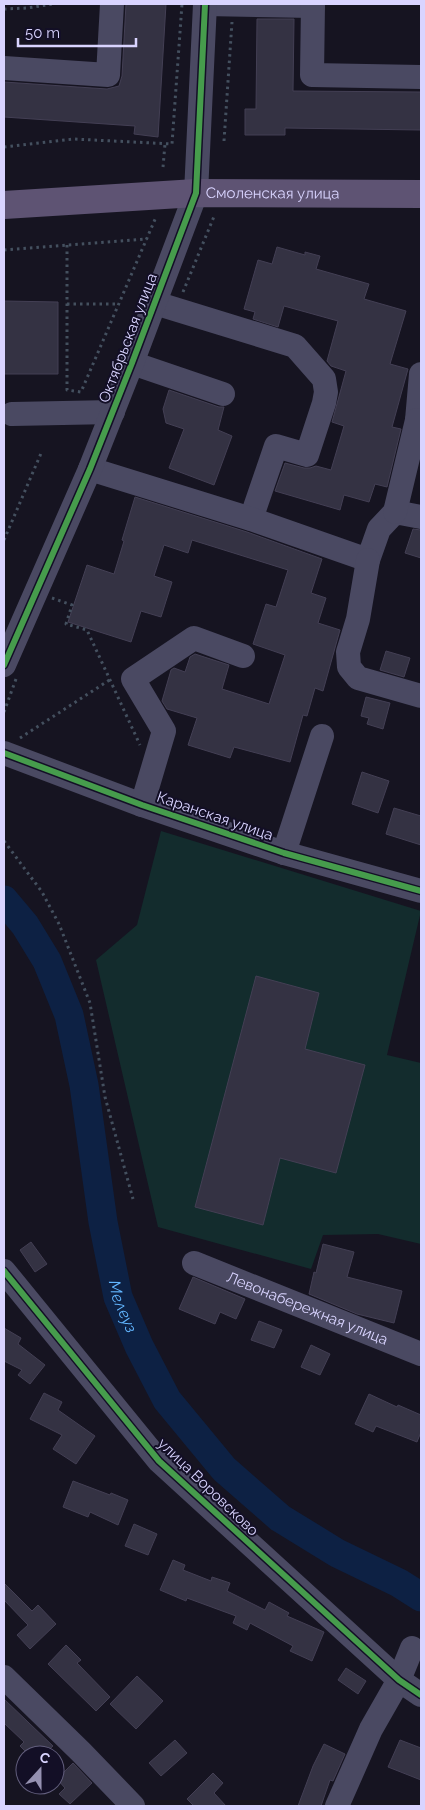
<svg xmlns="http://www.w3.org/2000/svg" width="425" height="1810" viewBox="0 0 425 1810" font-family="Raleway,sans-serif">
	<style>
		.green { fill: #132c2d }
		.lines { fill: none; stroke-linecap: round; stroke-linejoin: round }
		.river { stroke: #0d2144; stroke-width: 29 }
		.building { fill: #343243; stroke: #433f54 }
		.path { stroke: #44505f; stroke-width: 3; stroke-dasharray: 2.5 4; stroke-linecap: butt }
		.minor { stroke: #4a4962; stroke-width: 24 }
		.major { stroke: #5e5373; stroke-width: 28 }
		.cycleway-casing { stroke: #130f26; stroke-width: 9 }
		.cycleway { stroke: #469c4c; stroke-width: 6 }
		.labels { text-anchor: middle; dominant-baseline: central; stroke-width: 4; stroke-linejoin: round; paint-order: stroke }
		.street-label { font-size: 15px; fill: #d9d4ff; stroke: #130f26 }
		.water-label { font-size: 16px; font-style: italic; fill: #62b6ff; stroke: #130f26 }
	</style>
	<rect width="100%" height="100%" fill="#161421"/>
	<!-- green -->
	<polygon class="green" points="161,831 421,911 387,1055 421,1063 421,1244 378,1234 323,1235 311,1269 158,1227 96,960 137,925"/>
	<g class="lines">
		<!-- river -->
		<path class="river" id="s1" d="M4,900L25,925L47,961L69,1015L84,1085L103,1222L118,1297L139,1346L167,1400L224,1469L280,1518L337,1553L399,1583L421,1597"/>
	</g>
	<!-- building -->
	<g class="building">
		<polygon points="126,4 166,4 158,137 134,134 135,126 4,117 4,82 107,89 119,86 122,76"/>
		<polygon points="257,19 294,19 293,91 421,92 421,130 285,128 285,135 245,135 245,109 256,109"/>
		<polygon points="277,247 305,255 305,252 320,256 316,269 369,284 364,299 406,311 390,364 408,369 392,427 401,429 387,487 375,484 369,502 344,495 340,510 275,491 285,463 304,468 310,468 316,466 331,470 344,426 332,422 346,371 331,366 327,361 338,321 284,306 278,327 253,319 255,312 244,309 258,260 272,264"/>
		<polygon points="4,301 58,302 58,374 4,374"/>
		<polygon points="169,390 219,407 224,407 218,430 232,436 214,485 169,468 184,429 166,423 163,409"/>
		<polygon points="135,497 247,532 322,559 311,593 326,598 318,623 340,630 323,691 315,688 307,716 303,715 290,762 234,747 230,758 188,745 197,718 167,709 162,701 171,670 174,668 185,672 190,657 195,654 229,665 222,689 269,704 285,655 253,644 266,604 276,607 288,570 192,540 188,553 164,545 154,576 172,582 161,617 141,611 131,642 68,622 87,565 114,574 124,541 122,540"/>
		<polygon points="413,529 421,530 421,558 405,553"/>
		<polygon points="386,651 410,658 404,677 380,670"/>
		<polygon points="366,697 390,703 383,729 367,724 369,718 361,716"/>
		<polygon points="362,772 389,781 378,813 352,804"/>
		<polygon points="394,808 421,816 421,845 386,834"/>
		<polygon points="256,976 319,993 305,1049 365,1065 336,1173 280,1158 263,1225 195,1207"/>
		<polygon points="31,1242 47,1264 35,1272 20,1250"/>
		<polygon points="323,1244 354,1252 347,1277 402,1291 394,1323 357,1314 309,1294 314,1272 316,1273"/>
		<polygon points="193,1277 245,1299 236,1319 220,1312 215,1324 179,1309"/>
		<polygon points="259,1321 282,1330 274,1348 251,1340"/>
		<polygon points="4,1328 21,1338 18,1344 45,1365 30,1384 18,1375 22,1370 4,1361"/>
		<polygon points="311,1345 330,1354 320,1375 301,1367"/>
		<polygon points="44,1393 62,1402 58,1410 95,1436 76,1464 53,1449 62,1435 30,1419"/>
		<polygon points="369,1394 397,1407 398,1405 421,1415 421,1432 417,1442 376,1426 373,1432 355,1424"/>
		<polygon points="73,1481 110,1495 111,1493 128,1500 118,1525 90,1512 88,1517 63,1507"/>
		<polygon points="134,1524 157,1534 148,1555 125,1546"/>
		<polygon points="173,1560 185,1565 183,1570 211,1581 212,1577 230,1583 227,1591 265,1610 269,1602 289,1613 287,1616 324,1632 312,1661 290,1651 293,1646 250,1623 247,1630 233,1623 236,1616 187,1598 186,1601 160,1590"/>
		<polygon points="4,1583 32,1611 38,1605 56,1624 30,1649 17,1635 28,1625 4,1600"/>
		<polygon points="66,1645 81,1660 77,1663 110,1697 96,1711 48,1664"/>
		<polygon points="346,1668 366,1681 358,1694 338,1680"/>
		<polygon points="137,1676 163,1701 136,1729 110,1704"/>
		<polygon points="4,1699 53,1746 43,1755 29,1755 20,1746 24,1742 4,1723"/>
		<polygon points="175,1740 187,1753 161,1776 149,1763"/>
		<polygon points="400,1740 421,1748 421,1780 388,1767"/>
		<polygon points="324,1744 345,1754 333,1781 330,1780 321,1806 298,1806 313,1766"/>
		<polygon points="73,1763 92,1783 70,1804 59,1794 65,1788 57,1779"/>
		<polygon points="213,1773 223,1783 214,1793 226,1806 194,1806 187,1799"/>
	</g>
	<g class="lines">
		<!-- path -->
		<g class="path">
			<polyline points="4,9 27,8 53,4"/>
			<polyline points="224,141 232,22"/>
			<polyline points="4,147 74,139 172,144 182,4"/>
			<polyline points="163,167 165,144"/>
			<polyline points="67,245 67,390 81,392 156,217"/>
			<polyline points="4,250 147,239"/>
			<polyline points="183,292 215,214"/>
			<polyline points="67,304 119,304"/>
			<polyline points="4,540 42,451"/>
			<polyline points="52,598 72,605 66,624 87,630 140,745"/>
			<polyline points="4,712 16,679"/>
			<polyline points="20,738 111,679"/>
			<polyline points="4,841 42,892 59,924 90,1003 105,1097 133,1199"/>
		</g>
		<!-- minor -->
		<g class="minor">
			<polyline points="205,4 313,6"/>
			<polyline points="313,4 312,75 421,77"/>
			<polyline points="4,68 108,75 112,4"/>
			<polyline points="155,303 295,346 324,379 326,392 324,403 307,455 276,446 251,519"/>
			<polyline points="132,363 223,394"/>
			<polyline points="421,374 417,420 421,420"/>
			<polyline points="12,414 113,412"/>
			<polyline points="90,469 251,519 368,560 379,529 395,512 421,517"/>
			<polyline points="395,512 417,420"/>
			<polyline points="368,560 358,619 348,652 349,667 358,678 421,696"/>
			<polyline points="4,665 90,469 132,363 196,193 205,4"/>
			<polyline points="4,753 142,805 284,853 421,891"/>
			<polyline points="142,805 164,731 133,679 194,638 243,656"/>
			<polyline points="284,853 322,736"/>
			<path id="s2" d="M194,1263L421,1354"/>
			<polyline points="4,1271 159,1461 399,1680 421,1695"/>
			<polyline points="4,1677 81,1752 133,1806"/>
			<polyline points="337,1806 371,1729 399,1680 412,1648"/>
		</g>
		<!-- major -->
		<path class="major" id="s3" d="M4,205L196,193L421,194"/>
		<!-- cycleway casing -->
		<g class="cycleway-casing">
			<g id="cycleway">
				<polyline points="4,665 90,469 132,363 196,193 205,4"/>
				<polyline points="4,753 142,805 284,853 421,891"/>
				<polyline points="4,1271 159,1461 399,1680 421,1695"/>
			</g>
		</g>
		<!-- cycleway -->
		<use href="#cycleway" class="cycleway"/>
	</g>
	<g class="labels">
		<!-- street labels -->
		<g class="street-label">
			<text stroke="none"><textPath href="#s3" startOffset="269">Смоленская улица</textPath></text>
			<text transform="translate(128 338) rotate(-69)">Октябрьская улица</text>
			<text transform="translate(215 816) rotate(19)">Каранская улица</text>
			<text stroke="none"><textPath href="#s2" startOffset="122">Левонабережная улица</textPath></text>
			<text transform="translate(208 1487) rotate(44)">улица Воровсково</text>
		</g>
		<!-- water labels -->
		<g class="water-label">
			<text stroke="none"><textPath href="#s1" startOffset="430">Мелеуз</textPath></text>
		</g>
	</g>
	<!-- border -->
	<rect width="425" height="1810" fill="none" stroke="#d9d4ff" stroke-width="10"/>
	<!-- north arrow -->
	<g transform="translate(40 1770) rotate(21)"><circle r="24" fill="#130f26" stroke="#625e7d"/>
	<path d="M0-4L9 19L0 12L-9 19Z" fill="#9591b1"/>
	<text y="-8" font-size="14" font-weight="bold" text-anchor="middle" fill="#d9d4ff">С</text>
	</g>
	<!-- scale -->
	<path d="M18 38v8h118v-8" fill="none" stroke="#d9d4ff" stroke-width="2.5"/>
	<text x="25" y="38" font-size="15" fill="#d9d4ff" stroke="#130f26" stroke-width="4" paint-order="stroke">50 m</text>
</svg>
